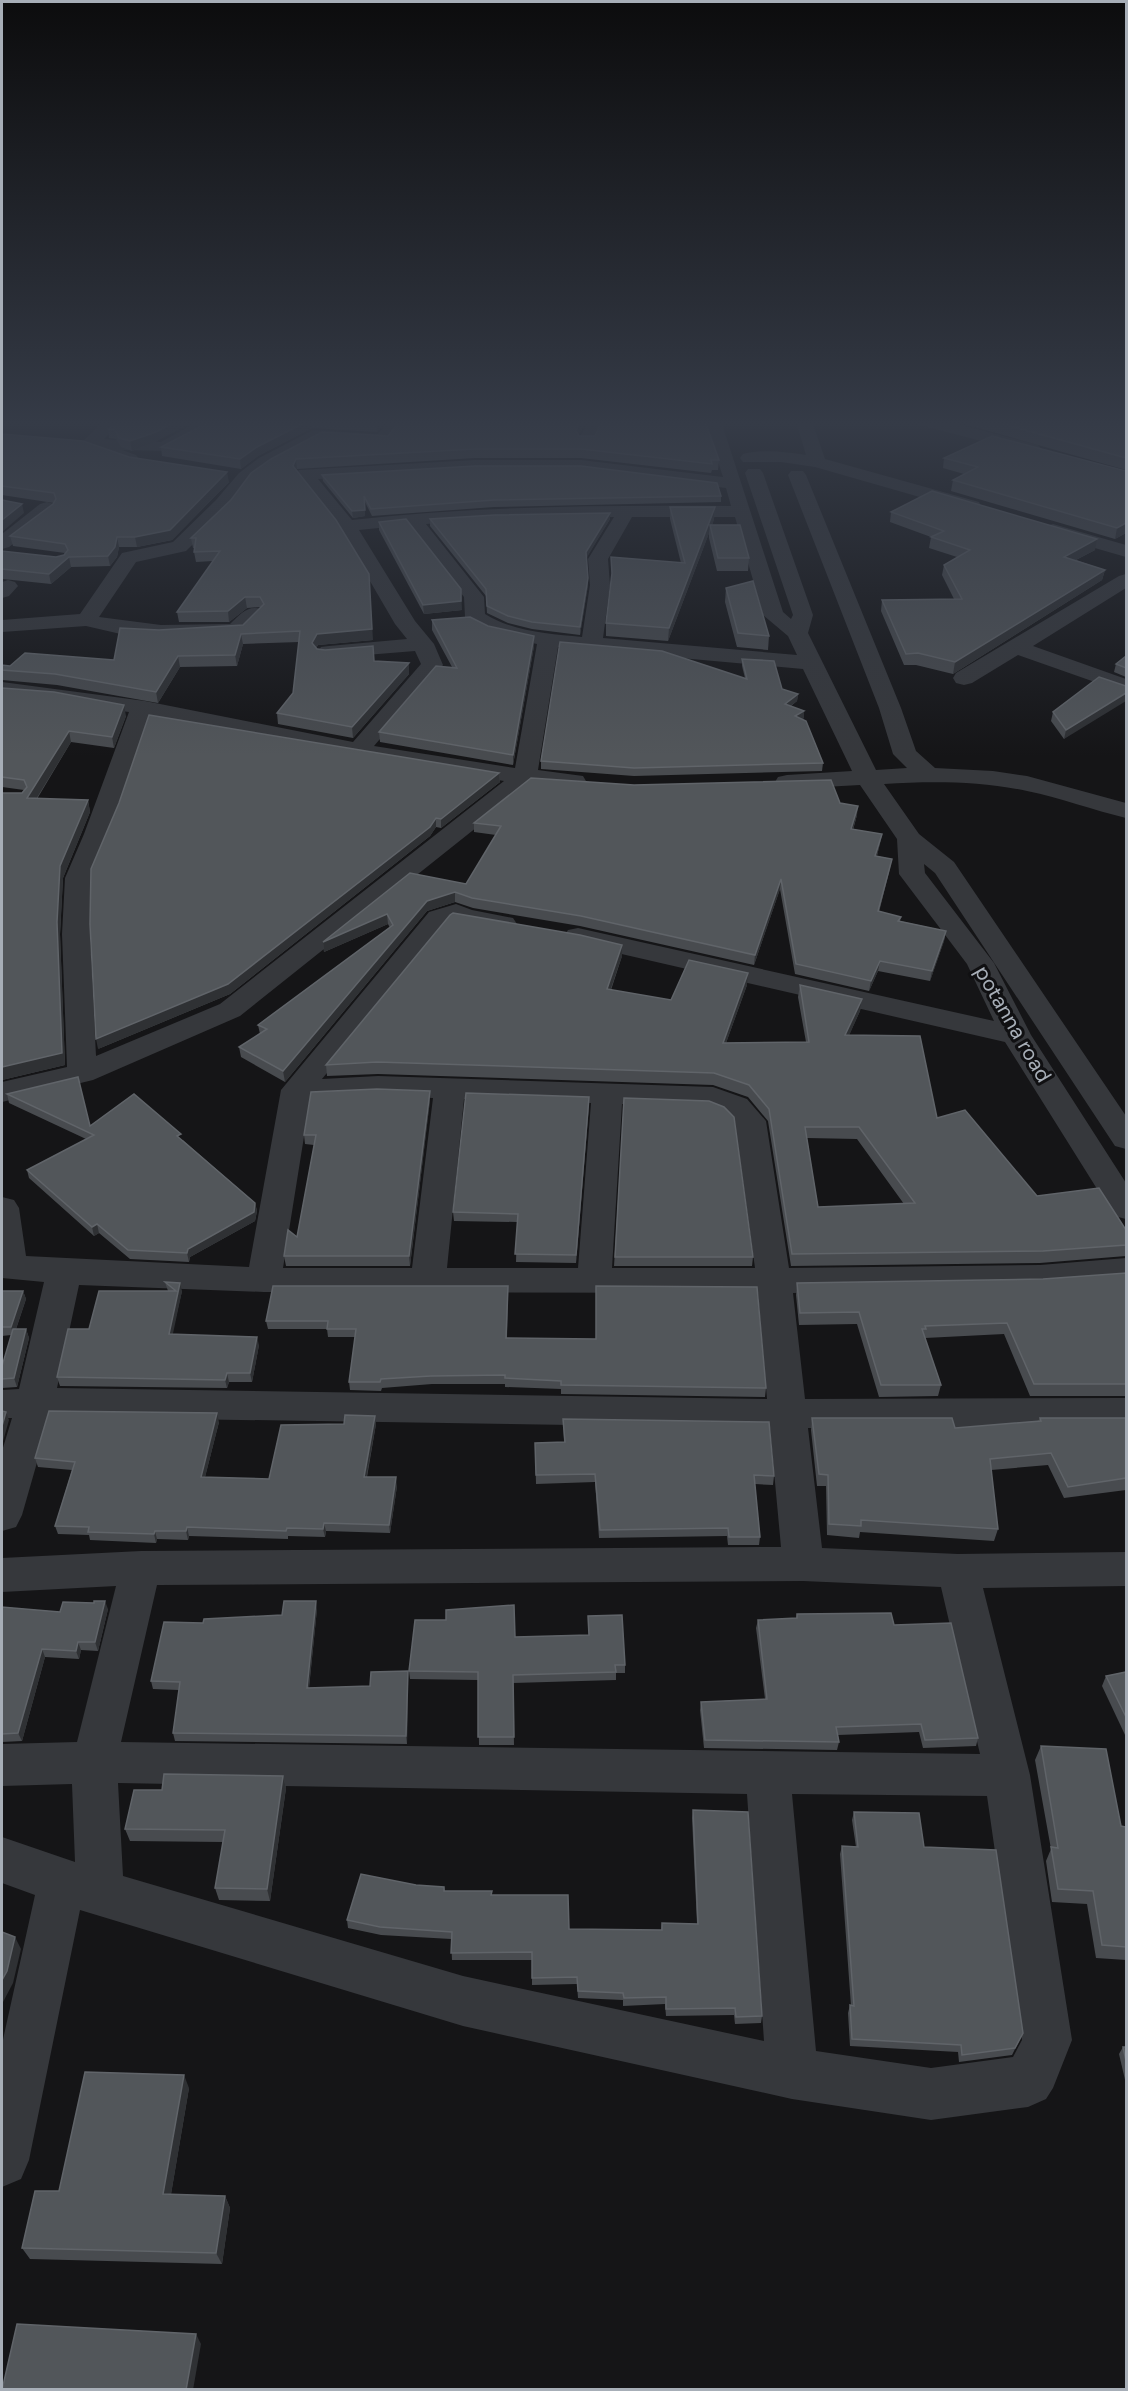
<svg xmlns="http://www.w3.org/2000/svg" width="1128" height="2391" viewBox="0 0 1128 2391" font-family="'DM Sans',sans-serif">
	<style>
		.lines { fill: none; stroke-linecap: round; stroke-linejoin: round }
		.street { fill: #36383c; fill-rule: evenodd }
		.wall { fill: #484b4f; fill-rule: evenodd }
		.shaded-wall { fill: #2f3134 }
		.building { fill: #52565a; stroke: #606469; stroke-width: 1.5; fill-rule: evenodd }
		.labels { text-anchor: middle; dominant-baseline: central; stroke-width: 6; stroke-linejoin: round; paint-order: stroke }
		.street-label { font-size: 21px; fill: #a7aeb7; stroke: #101012 }
	</style>
	<rect width="100%" height="100%" fill="#151517"/>
	<g class="lines">
		<!-- street -->
		<g class="street">
			<polygon points="104,421 122,421 104,439 161,442 199,421 219,421 170,451 122,450 136,455 139,459 136,463 130,464 83,448 80,444"/>
			<path d="M389,421H406L388,443L382,444L322,439L271,466L251,481L230,508L186,551L136,562L99,617L161,625L230,624C240,615 247,605 261,609L264,613L243,634L161,638L125,635L86,626L2,632V620L80,614L122,553L173,542L216,500L239,473L259,458L313,430L378,434Z"/>
			<polygon points="589,421 605,421 593,444 581,444 578,440"/>
			<path d="M705,421H721L783,612L791,619L793,615L745,473L748,469H760L763,473L813,615L808,633L876,770L907,768L893,754L879,708L788,475L791,471H803L806,475L901,708L916,751L935,768L993,771L1027,776L1126,803V818C1093,810 1061,798 1027,791C980,781 932,781 884,784L919,834L954,862L1126,1116V1149L1115,1146L935,873L924,864L925,873L994,963L1031,1035L1126,1183V1219L1114,1216L1005,1042L578,944L568,942L564,936L568,930L578,928L994,1021L967,964L899,874L897,839L860,785L787,789L778,787L775,782L778,777L787,775L852,771L803,669L558,647L538,770L583,776L586,781L583,786L574,788L531,784L240,1016L93,1080L2,1102V1082L67,1067L62,934L65,878L84,834L129,712L2,696V682L145,701L353,742L421,664L415,651L329,658L321,657L318,652L321,647L329,646L407,639L395,624L339,528L296,474L299,470L475,460H581L723,477ZM475,470H581L726,488L731,506C604,505 478,506 352,520L318,479ZM614,517L588,559L590,585L582,637C549,634 514,632 485,614L484,597L426,524L495,519ZM632,517H735L763,615L788,636L797,655L603,638L610,585L608,559ZM408,525L464,597L465,617L468,621L489,634L537,644L515,768L374,746L443,665L434,644L415,621L359,530ZM151,716L359,757L504,781L220,1004L96,1056L90,934L91,878L110,834Z"/>
			<path d="M796,421H812L825,459L979,502L981,506L979,510L972,512L815,467L781,462H743L740,458L743,454C763,449 786,452 806,455Z"/>
			<polygon points="918,421 945,421 1038,445 1041,449 1038,453 1032,454 920,425"/>
			<polygon points="47,502 54,504 56,508 54,512 9,547 2,549 2,534 40,504"/>
			<polygon points="1053,524 1126,545 1126,557 1046,534 1043,530 1046,526"/>
			<polygon points="1126,574 1126,588 1033,646 1126,679 1126,693 1018,655 972,683 964,685 956,683 953,678 956,673 1119,576"/>
			<polygon points="8,580 15,582 18,586 9,596 2,598 2,582"/>
			<path d="M456,904L472,910L513,918L517,924L513,930L503,932L453,922L449,924L322,1079L378,1076L713,1087L747,1099L766,1121L789,1268L1040,1265L1126,1258V1282L1040,1289L793,1293L805,1399L1126,1398V1427L808,1428L822,1548L958,1554L1126,1552V1586L983,1588L1030,1775L1072,2040L1053,2088L1046,2099L1028,2107L931,2120L792,2099L463,2026L80,1910L29,2160L21,2179L2,2187V2044L35,1895L2,1883V1837L75,1862L72,1784L2,1786V1744L77,1742L116,1586L2,1592V1558L141,1551L781,1547L770,1428L50,1417L22,1515L16,1527L2,1531V1451L12,1418H2V1390L19,1389L44,1282L2,1278V1197L14,1200L19,1208L26,1256L249,1267L281,1090L429,912ZM378,1096L433,1098L412,1268H283L310,1099ZM464,1099L591,1103L578,1268H447ZM622,1104L709,1107L725,1113L735,1124L755,1268H612ZM79,1285L264,1292L758,1293L767,1399L57,1388ZM803,1581L941,1587L980,1754L121,1742L157,1585ZM118,1783L747,1794L764,2041L463,1976L123,1876ZM792,1794L987,1796L1022,2040L1013,2057L931,2068L816,2051Z"/>
		</g>
	</g>
	<!-- wall -->
	<g class="wall">
		<polygon points="120,421 157,441 132,451 121,447 116,439 109,438 108,429"/>
		<polygon points="211,421 387,421 377,432 312,428 258,456 241,469 162,456 161,447"/>
		<polygon points="587,421 578,435 579,436 719,460 718,470 712,470 711,473 581,458 475,458 297,469 297,470 373,640 318,645 316,648 374,661 409,663 409,674 353,738 278,724 277,713 293,693 299,642 243,644 237,666 180,667 158,703 57,685 2,680 2,665 10,666 114,660 159,630 243,625 261,607 247,608 229,622 179,622 177,612 213,561 196,562 194,552 195,548 193,548 191,538 271,459 388,436"/>
		<polygon points="954,421 1100,421 1126,426 1126,470"/>
		<polygon points="2,434 129,457 229,482 172,540 137,547 119,547 117,557 110,566 71,567 51,584 3,579 2,580 2,551 56,557 64,555 65,553 13,546 10,536 54,503 2,495"/>
		<polygon points="944,458 1126,471 1126,533 1115,539 951,491 953,480 964,474 943,468"/>
		<polygon points="322,475 721,496 721,502 494,507 372,516 365,502 365,516 353,518 323,481"/>
		<polygon points="670,507 715,507 714,519 712,525 749,558 748,571 717,571 709,538 709,533 668,641 606,636 606,623 612,578 611,557 681,563 670,519"/>
		<polygon points="891,512 1095,550 1076,560 1105,570 1102,580 953,674 916,665 904,665 881,611 882,600 954,599 942,575 944,565 957,557 929,548 931,537 890,522"/>
		<polygon points="610,513 610,519 586,558 588,585 580,635 532,629 508,623 487,613 486,596 430,526 430,519"/>
		<polygon points="379,522 462,610 424,614 379,530"/>
		<polygon points="726,588 769,636 768,650 737,647 725,602"/>
		<polygon points="432,620 488,626 534,636 534,646 513,765 380,742 379,732 452,667 432,630"/>
		<polygon points="1126,656 1126,677 1114,672 1116,664"/>
		<polygon points="742,659 782,689 798,694 797,701 791,706 804,711 804,718 802,719 823,763 822,771 634,776 541,769 541,761 745,678 742,666"/>
		<polygon points="1126,686 1064,739 1051,721 1053,712"/>
		<polygon points="2,688 126,716 114,748 71,742 37,799 88,800 90,812 63,878 60,934 65,1065 2,1080 22,793 24,790 2,787"/>
		<polygon points="499,773 500,782 441,828 436,827 430,836 230,994 98,1049"/>
		<polygon points="840,803 857,815 853,830 882,834 877,856 892,859 890,868 879,912 901,917 900,921 946,931 944,941 930,981 878,971 869,991 795,974 780,889 754,965 580,926 473,908 455,902 427,911 285,1082 241,1057 239,1047 260,1034 258,1025 390,928 388,924 324,952 323,942 410,873 466,884 496,835 474,832 474,823"/>
		<path d="M622,956L611,990L671,1000L747,985L726,1043L806,1042L798,997L800,985L862,999L860,1011L849,1035L937,1118L1037,1196L1126,1230V1256L1040,1263L791,1266L768,1121L748,1097L713,1085L378,1074L327,1076L326,1065ZM807,1138L857,1139L904,1204L818,1207Z"/>
		<polygon points="430,1091 430,1100 410,1266 286,1266 284,1256 297,1237 314,1145 305,1144 304,1135"/>
		<polygon points="7,1094 90,1126 183,1140 255,1203 257,1211 255,1221 190,1257 189,1262 130,1259 99,1233 94,1236 29,1178 27,1170 86,1139 9,1103"/>
		<polygon points="624,1098 753,1257 752,1266 614,1266"/>
		<polygon points="589,1105 576,1263 516,1262 517,1222 454,1221 453,1212"/>
		<polygon points="1126,1273 1126,1396 1030,1396 1004,1334 925,1338 941,1385 938,1396 879,1397 857,1324 799,1325 796,1295 797,1283 1043,1279"/>
		<polygon points="165,1282 182,1291 172,1334 259,1345 252,1382 229,1382 227,1388 60,1386 57,1377 89,1329 168,1291"/>
		<polygon points="2,1291 23,1291 26,1299 16,1329 26,1329 29,1338 17,1387 2,1388 2,1379 11,1335 2,1336"/>
		<polygon points="508,1295 507,1338 766,1388 765,1397 561,1394 561,1389 505,1387 505,1384 432,1384 382,1388 381,1391 350,1390 349,1382 355,1337 328,1337 327,1329 268,1329 266,1321"/>
		<polygon points="375,1416 376,1424 367,1477 397,1486 390,1533 326,1531 325,1537 288,1536 288,1539 189,1536 188,1540 157,1539 156,1543 90,1540 89,1535 58,1534 55,1526 72,1470 38,1467 35,1458 219,1422 205,1477 269,1479 344,1424"/>
		<polygon points="812,1418 955,1428 1038,1421 1040,1418 1126,1418 1126,1490 1064,1498 1048,1465 991,1470 998,1529 994,1541 860,1532 859,1538 827,1535 826,1486 817,1486 811,1430"/>
		<polygon points="563,1419 774,1476 773,1485 755,1484 760,1537 759,1545 728,1545 727,1536 599,1538 595,1482 536,1484 535,1443 564,1442"/>
		<polygon points="2,1607 60,1612 108,1609 98,1651 81,1650 79,1659 45,1657 22,1741 2,1742"/>
		<polygon points="317,1609 309,1688 370,1686 408,1671 408,1679 407,1744 175,1741 173,1733 179,1690 153,1689 151,1681 203,1623 282,1615"/>
		<polygon points="797,1614 894,1625 978,1738 976,1746 923,1748 919,1732 838,1735 839,1742 837,1750 704,1748 700,1710 701,1702 765,1699 756,1628 758,1620 796,1619"/>
		<polygon points="588,1616 625,1665 625,1673 616,1673 616,1680 513,1683 514,1745 479,1745 478,1680 410,1679 409,1671 515,1637 589,1635"/>
		<polygon points="1126,1672 1126,1737 1102,1686 1106,1676"/>
		<polygon points="1041,1746 1121,1826 1126,1827 1126,1960 1096,1958 1087,1904 1052,1902 1046,1861 1051,1849 1035,1760"/>
		<polygon points="283,1776 286,1788 270,1901 219,1900 215,1888 223,1842 130,1841 125,1829 162,1790"/>
		<polygon points="693,1810 762,2016 761,2023 735,2024 734,2015 666,2016 665,2004 623,2006 623,2000 578,1998 577,1984 532,1985 532,1960 452,1960 451,1939 381,1935 348,1928 347,1920 416,1885 444,1887 445,1891 492,1895 569,1929 661,1930 662,1923 697,1924 692,1818"/>
		<polygon points="854,1812 924,1847 1023,2033 1012,2055 959,2062 958,2052 850,2046 848,2013 850,2005 851,2006 840,1854 842,1846 856,1847 852,1820"/>
		<polygon points="1123,2047 1126,2047 1126,2084 1119,2054"/>
		<polygon points="189,2088 171,2194 225,2196 230,2208 222,2264 30,2259 22,2248 59,2191"/>
	</g>
	<!-- shaded-wall -->
	<g class="shaded-wall">
		<polygon points="176,421 195,421 157,441 132,451 130,441"/>
		<polygon points="308,421 311,421 312,428 258,456 241,469 240,459 257,447"/>
		<polygon points="378,421 387,421 377,432 376,423"/>
		<polygon points="581,421 587,421 576,439 576,430"/>
		<polygon points="296,459 297,469 294,475 293,466"/>
		<polygon points="227,472 229,482 172,540 137,547 135,537"/>
		<polygon points="22,504 24,513 2,532 2,520"/>
		<polygon points="715,507 714,519 711,529 710,525 709,533 668,641 669,628"/>
		<polygon points="365,510 365,516 353,518 352,511"/>
		<polygon points="610,513 610,519 586,559 586,552"/>
		<polygon points="1126,523 1126,533 1115,539 1117,528"/>
		<polygon points="117,537 119,547 117,557 110,566 108,556"/>
		<polygon points="1097,539 1095,550 1062,567 1064,557"/>
		<polygon points="69,557 71,567 51,584 49,574"/>
		<polygon points="1105,570 1102,580 953,674 955,662"/>
		<polygon points="369,574 373,640 318,645 313,653 312,643 317,634"/>
		<polygon points="588,578 588,585 580,635 580,627"/>
		<polygon points="461,589 462,610 424,614 423,605"/>
		<polygon points="245,597 247,608 229,622 228,611"/>
		<polygon points="241,634 243,644 237,666 235,655"/>
		<polygon points="534,636 534,646 513,765 513,755"/>
		<polygon points="178,656 180,667 158,703 156,692"/>
		<polygon points="409,663 409,674 353,738 352,727"/>
		<polygon points="1126,693 1126,701 1064,739 1066,730"/>
		<polygon points="798,694 797,701 784,711 785,704"/>
		<polygon points="124,705 126,716 114,748 112,737"/>
		<polygon points="804,711 804,718 794,724 795,716"/>
		<polygon points="69,731 71,742 30,809 27,798"/>
		<polygon points="499,773 500,782 441,828 441,819"/>
		<polygon points="88,800 90,812 63,878 60,934 65,1065 2,1080 2,1067 57,922 60,866"/>
		<polygon points="858,806 857,815 850,839 851,829"/>
		<polygon points="436,818 436,827 430,836 230,994 98,1049 96,1039"/>
		<polygon points="882,834 880,844 874,866 875,856"/>
		<polygon points="892,859 890,868 876,921 878,911"/>
		<polygon points="781,879 780,889 754,965 755,955"/>
		<polygon points="455,892 455,902 427,911 285,1082 283,1071 427,901"/>
		<polygon points="387,914 388,924 324,952 323,942"/>
		<polygon points="946,931 944,941 930,981 932,971"/>
		<polygon points="622,945 622,956 607,1000 607,989"/>
		<polygon points="880,961 878,971 869,991 871,981"/>
		<polygon points="748,973 747,985 722,1054 723,1043"/>
		<polygon points="862,999 860,1011 844,1047 845,1035"/>
		<polygon points="430,1091 430,1100 410,1266 409,1256"/>
		<polygon points="589,1097 589,1105 576,1263 576,1255"/>
		<polygon points="255,1203 257,1211 255,1221 190,1257 189,1262 187,1253 188,1249"/>
		<polygon points="97,1224 99,1233 94,1236 92,1227"/>
		<polygon points="180,1283 182,1291 171,1343 169,1334"/>
		<polygon points="23,1291 26,1299 14,1335 11,1327"/>
		<polygon points="26,1329 29,1338 17,1387 14,1378"/>
		<polygon points="257,1337 259,1345 252,1382 250,1373"/>
		<polygon points="227,1373 229,1382 227,1388 225,1380"/>
		<polygon points="6,1412 9,1420 2,1445 2,1426"/>
		<polygon points="217,1413 219,1422 203,1485 201,1477"/>
		<polygon points="375,1416 376,1424 365,1485 364,1477"/>
		<polygon points="396,1477 397,1486 390,1533 389,1525"/>
		<polygon points="324,1523 326,1531 325,1537 323,1529"/>
		<polygon points="187,1527 189,1536 188,1540 186,1531"/>
		<polygon points="155,1531 157,1539 156,1543 154,1534"/>
		<polygon points="105,1601 108,1609 98,1651 95,1642"/>
		<polygon points="316,1601 317,1609 308,1696 307,1688"/>
		<polygon points="78,1642 81,1650 79,1659 76,1651"/>
		<polygon points="42,1649 45,1657 22,1741 18,1733"/>
		<polygon points="408,1671 408,1679 407,1744 406,1736"/>
		<polygon points="283,1776 286,1788 270,1901 267,1889"/>
		<polygon points="15,1937 21,1949 13,1983 2,2004 2,1980"/>
		<polygon points="184,2075 189,2088 169,2206 163,2194"/>
		<polygon points="225,2196 230,2208 222,2264 216,2253"/>
		<polygon points="196,2334 201,2344 193,2390 186,2390"/>
	</g>
	<!-- building -->
	<g class="building">
		<polygon points="120,421 176,421 156,432 130,441 119,438 115,430 108,429"/>
		<polygon points="211,421 308,421 257,447 240,459 161,447"/>
		<polygon points="343,421 378,421 376,423"/>
		<polygon points="400,421 581,421 576,430 579,436 595,436 602,421 705,421 719,460 711,460 712,464 581,449 475,449 296,459 293,466 336,520 369,574 372,629 317,634 312,643 317,649 325,650 373,646 374,661 409,663 352,727 277,713 293,693 300,631 241,634 235,655 178,656 156,692 55,674 2,670 2,665 10,666 25,653 114,660 120,628 159,630 243,625 264,604 260,597 245,597 228,611 177,612 220,551 194,552 196,538 191,538 231,500 251,473 271,459 322,432 388,436"/>
		<polygon points="992,421 1100,421 1126,426 1126,458"/>
		<polygon points="2,434 83,441 129,457 227,472 170,530 135,537 117,537 115,547 108,556 69,557 49,574 2,569 2,551 56,557 64,555 68,550 65,544 10,536 53,504 56,499 54,493 2,486"/>
		<polygon points="992,436 1126,471 1126,523 1117,528 953,480 978,467 944,458"/>
		<polygon points="475,466 581,466 717,483 721,496 494,500 371,509 364,496 365,510 352,511 322,475"/>
		<polygon points="932,491 1097,539 1064,557 1105,570 955,662 918,653 906,654 882,600 962,599 944,565 970,550 931,537 944,531 891,512"/>
		<polygon points="2,500 22,504 2,520"/>
		<polygon points="670,507 715,507 669,628 606,623 612,573 611,557 685,563"/>
		<polygon points="610,513 586,552 588,578 580,627 532,622 508,616 487,606 486,589 430,519 495,515"/>
		<polygon points="406,519 461,589 461,601 423,605 379,522"/>
		<polygon points="710,525 740,525 749,558 718,558"/>
		<polygon points="753,581 769,636 738,633 726,588"/>
		<polygon points="470,617 488,626 534,636 513,755 379,732 436,666 457,668 432,620"/>
		<polygon points="560,642 662,651 747,679 742,659 774,661 782,689 798,694 785,704 804,711 795,716 806,721 823,763 634,768 541,761"/>
		<polygon points="1126,656 1126,668 1116,664"/>
		<polygon points="1099,677 1126,686 1126,693 1066,730 1053,712"/>
		<polygon points="2,688 54,692 124,705 112,737 69,731 27,798 88,800 60,866 57,922 62,1053 2,1067 2,793 22,793 27,787 24,780 2,777"/>
		<polygon points="149,715 499,773 441,819 436,818 430,827 228,984 96,1039 90,924 91,869 119,803"/>
		<polygon points="531,778 634,785 831,780 840,803 858,806 851,829 882,834 875,856 892,859 878,911 901,917 898,921 946,931 932,971 880,961 871,981 796,964 781,879 755,955 581,916 472,898 455,892 427,901 283,1071 239,1047 267,1029 258,1025 393,925 387,914 323,942 410,873 466,884 501,826 474,823"/>
		<path d="M453,913L580,935L622,945L607,989L671,1000L689,960L748,973L723,1043L809,1042L800,985L862,999L845,1035L920,1036L937,1118L965,1110L1037,1196L1099,1188L1126,1230V1245L1043,1251L792,1254L769,1109L749,1085L714,1073L377,1062L326,1065L450,915ZM805,1127H859L915,1203L818,1207Z"/>
		<polygon points="78,1077 90,1126 134,1094 181,1134 177,1136 255,1203 254,1212 188,1249 187,1253 128,1250 97,1224 92,1227 27,1170 94,1135 7,1094"/>
		<polygon points="377,1089 430,1091 409,1256 284,1256 288,1230 297,1237 316,1135 304,1135 311,1092"/>
		<polygon points="466,1093 589,1097 576,1255 515,1254 518,1214 453,1212"/>
		<polygon points="624,1098 709,1101 724,1107 734,1117 753,1257 615,1257"/>
		<polygon points="1126,1273 1126,1384 1034,1384 1007,1323 925,1326 926,1329 922,1329 941,1385 881,1385 859,1312 800,1313 797,1283 1043,1279"/>
		<polygon points="165,1282 180,1283 169,1334 257,1337 250,1373 227,1373 225,1380 57,1377 68,1329 89,1329 99,1291 176,1291"/>
		<polygon points="273,1286 508,1286 506,1338 596,1339 596,1286 757,1287 766,1388 561,1385 561,1381 505,1378 505,1375 431,1376 381,1379 380,1382 349,1382 356,1329 327,1329 328,1321 266,1321"/>
		<polygon points="2,1291 23,1291 11,1327 2,1327"/>
		<polygon points="13,1329 26,1329 14,1378 2,1379 2,1366"/>
		<polygon points="2,1411 6,1412 2,1426"/>
		<polygon points="49,1411 217,1413 201,1477 269,1479 281,1425 344,1424 345,1415 375,1416 364,1477 396,1477 389,1525 324,1523 323,1529 287,1528 286,1531 187,1527 186,1531 155,1531 154,1534 88,1532 89,1527 55,1526 75,1462 35,1458"/>
		<polygon points="812,1418 952,1418 955,1428 1041,1421 1040,1418 1126,1418 1126,1478 1068,1487 1051,1453 990,1459 998,1529 861,1520 861,1526 829,1524 828,1475 819,1474"/>
		<polygon points="563,1419 769,1422 774,1476 754,1475 760,1537 729,1537 728,1528 600,1530 595,1474 536,1475 535,1443 565,1442"/>
		<polygon points="94,1601 105,1601 95,1642 78,1642 76,1651 42,1649 18,1733 2,1734 2,1607 60,1612 63,1602 94,1603"/>
		<polygon points="284,1601 316,1601 307,1688 370,1686 371,1672 408,1671 406,1736 173,1733 180,1682 151,1681 164,1622 203,1623 204,1619 282,1615"/>
		<polygon points="514,1605 515,1637 589,1635 588,1616 622,1615 625,1665 615,1665 616,1672 513,1675 514,1737 478,1737 478,1672 409,1671 415,1620 446,1620 446,1610"/>
		<polygon points="891,1613 894,1625 951,1623 978,1738 925,1740 921,1724 836,1727 839,1742 705,1740 701,1702 767,1699 758,1620 797,1618 797,1614"/>
		<polygon points="1126,1672 1126,1717 1106,1676"/>
		<polygon points="1041,1746 1106,1749 1121,1826 1126,1827 1126,1947 1102,1945 1093,1891 1058,1889 1051,1847 1058,1848"/>
		<polygon points="164,1774 283,1776 267,1889 215,1888 225,1830 125,1829 134,1790 162,1790"/>
		<polygon points="693,1810 748,1812 762,2016 736,2017 735,2008 666,2009 666,1997 624,1998 623,1993 578,1991 577,1977 532,1978 532,1952 451,1953 452,1932 380,1927 347,1920 361,1874 416,1885 444,1887 444,1891 492,1891 491,1895 568,1895 569,1929 662,1930 662,1923 698,1924"/>
		<polygon points="854,1812 919,1813 924,1847 996,1850 1023,2033 1015,2048 962,2055 961,2045 852,2039 850,2005 854,2006 842,1846 858,1847"/>
		<polygon points="2,1932 15,1937 7,1971 2,1980"/>
		<polygon points="1123,2047 1126,2047 1126,2061"/>
		<polygon points="85,2072 184,2075 163,2194 225,2196 216,2253 22,2248 35,2191 59,2191"/>
		<polygon points="17,2324 196,2334 186,2390 2,2390"/>
	</g>
	<!-- sky -->
	<linearGradient id="sky" x2="0" y2="1"><stop stop-color="#0c0c0d"/><stop offset="0.56" stop-color="#353b47"/><stop offset="1" stop-color="#353b47" stop-opacity="0"/></linearGradient>
	<rect width="1128" height="756" fill="url(#sky)"/>
	<g class="labels">
		<!-- street labels -->
		<g class="street-label">
			<text transform="translate(1013 1024) rotate(60)">potanna road</text>
		</g>
	</g>
	<!-- border -->
	<rect width="1128" height="2391" fill="none" stroke="#a7aeb7" stroke-width="6"/>
</svg>
